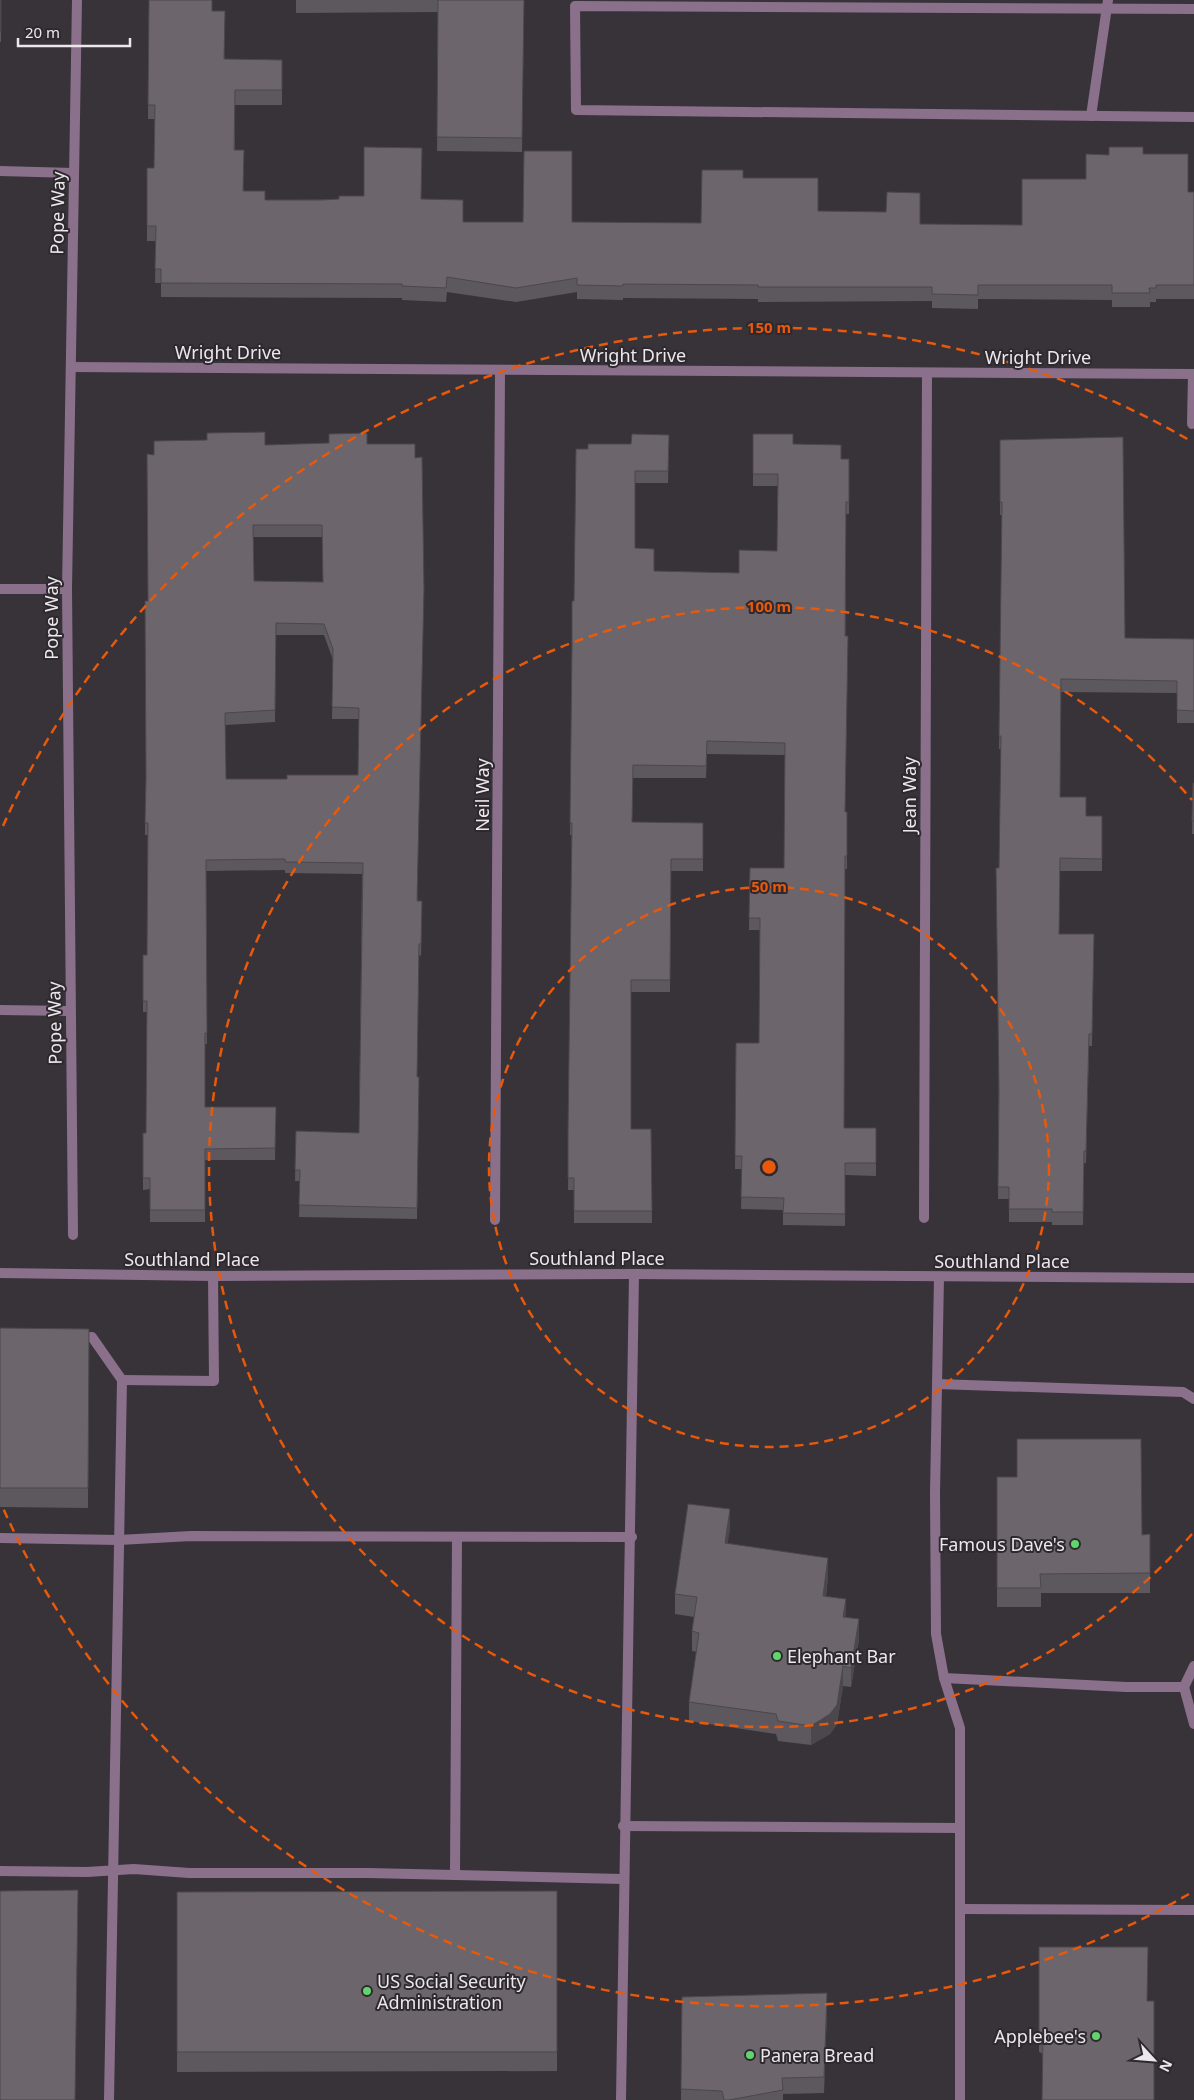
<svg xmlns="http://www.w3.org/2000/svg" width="1194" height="2100" viewBox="0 0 1194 2100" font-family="'Noto Sans',sans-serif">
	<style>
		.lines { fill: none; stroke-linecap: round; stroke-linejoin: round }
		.service { stroke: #8b708c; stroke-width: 10 }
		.minor { stroke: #8b708c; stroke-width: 10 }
		.wall { fill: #5d585d; fill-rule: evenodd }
		.shaded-wall { fill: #4c474c }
		.building { fill: #6c666c; stroke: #4c474c; fill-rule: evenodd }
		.ring { fill: none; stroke: #e8590c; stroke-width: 2.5; stroke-dasharray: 9 6 }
		.poi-dot { fill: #5fd56b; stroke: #2e292e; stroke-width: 2 }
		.labels { text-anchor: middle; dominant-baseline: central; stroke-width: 4; stroke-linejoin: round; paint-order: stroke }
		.street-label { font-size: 18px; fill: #ebe7eb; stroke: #2e292e }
		.poi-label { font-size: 18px; fill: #ebe7eb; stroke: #2e292e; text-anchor: start }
		.centre { fill: #e8590c; stroke: #2e292e; stroke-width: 2.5 }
		.ring-label { font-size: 15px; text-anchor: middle; font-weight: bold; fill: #e8590c; stroke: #2e292e; stroke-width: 4; stroke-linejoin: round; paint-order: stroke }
	</style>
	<rect width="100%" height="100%" fill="#383338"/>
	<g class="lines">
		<!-- service -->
		<g class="service">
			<polyline points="1194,9 575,6 576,110 1194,117"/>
			<polyline points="1091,116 1108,0"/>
			<polyline points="1192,424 1193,374"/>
			<polyline points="939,1277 935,1493 936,1634 944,1678 960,1728 960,2100"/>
			<polyline points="77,1337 92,1337 122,1380"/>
			<polyline points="122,1380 214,1381 213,1276"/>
			<polyline points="937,1384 1183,1392 1194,1399"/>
			<polyline points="0,1538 119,1540 191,1536 632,1537"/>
			<polyline points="944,1678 1126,1687 1184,1687 1194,1666"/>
			<polyline points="1184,1687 1194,1724"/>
			<polyline points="623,1826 960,1828"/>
			<polyline points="0,1871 87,1872 134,1869 189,1873 368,1873 623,1879"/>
			<polyline points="455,1875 457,1537"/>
			<polyline points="962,1909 1194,1910"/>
			<polyline points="109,2100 122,1380"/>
			<path d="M621,2100C623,1825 632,1550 634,1274"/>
		</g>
		<!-- minor -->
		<g class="minor">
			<polyline points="0,171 74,173"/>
			<polyline points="71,367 1194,374"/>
			<polyline points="0,589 67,589"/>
			<polyline points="0,1010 70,1011"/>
			<polyline points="924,1218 927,373"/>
			<polyline points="495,1220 500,370"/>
			<polyline points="73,1235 67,589 77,0"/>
			<polyline points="0,1273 213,1276 634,1274 1194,1278"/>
		</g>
	</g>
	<!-- wall -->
	<g class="wall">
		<rect x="0" y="0" width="1" height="42"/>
		<polygon points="149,0 212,11 225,59 282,60 282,105 235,105 235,150 244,191 265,200 421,199 463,222 701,223 743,178 818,211 920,224 1022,225 1086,179 1109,155 1143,154 1188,192 1194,192 1194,299 1156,299 1156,302 1150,302 1150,307 1112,307 1112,300 978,299 978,309 932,308 932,301 758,302 758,299 623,298 623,300 577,299 577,292 516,302 447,292 446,302 402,300 402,298 161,297 161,283 155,283 156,241 147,241 147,168 154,168 155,119 148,119"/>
		<polygon points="296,0 524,0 522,152 437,151 438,12 296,13"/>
		<polygon points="753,434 793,444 841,459 849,459 849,514 846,514 845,812 847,824 847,869 845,869 844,1128 876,1141 876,1176 845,1175 845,1226 783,1225 783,1210 741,1209 742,1169 735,1169 736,1043 759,1043 760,930 749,930 750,868 784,868 785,755 707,754 706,778 633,778 632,822 703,823 703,871 671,871 670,992 631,992 631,1129 651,1129 652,1223 574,1223 574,1190 568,1190 572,835 570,835 572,646 574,601 631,444 669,435 668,483 635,483 635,548 654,571 739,573 777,551 778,486 753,486"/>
		<polygon points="1000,440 1125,638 1194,639 1194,723 1177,723 1177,693 1061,692 1060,797 1086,816 1102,816 1102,871 1060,871 1059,934 1094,934 1092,1046 1089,1046 1086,1163 1084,1163 1083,1225 1052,1225 1052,1222 1009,1222 1009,1199 998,1199 1001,749 999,749 1002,515 1000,515"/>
		<path d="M367,444L418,901L422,912L421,956L419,955L417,1077H419L417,1219L299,1217L300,1181H295L296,1131L359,1133L362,874L285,873V870L206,871L207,1044H205V1107H276L275,1160H205V1222H150V1189L143,1190V1133H146L147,1012H143V1001L147,955L148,835H145V823L146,780L148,601L154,455L265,445ZM253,537H322L323,582L254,581ZM276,635H324L333,660L332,719H359L358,775L287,779H226L225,725L275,722Z"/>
		<polygon points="1193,783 1194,783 1194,834 1192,834"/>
		<polygon points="0,1328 89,1329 88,1508 0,1507"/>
		<polygon points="997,1477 1142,1535 1150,1534 1150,1593 1041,1593 1041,1607 997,1607"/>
		<polygon points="730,1529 727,1543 828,1577 826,1596 846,1617 859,1639 851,1687 843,1686 837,1724 830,1734 811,1745 778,1741 776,1734 689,1721 689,1702 697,1652 692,1651 692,1631 694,1617 675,1614 675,1594"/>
		<polygon points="557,1891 557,2071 177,2072 177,1892"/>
		<polygon points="1039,1947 1148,1947 1043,2054 1039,2052"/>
		<polygon points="682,1997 827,2008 824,2093 783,2094 783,2100 681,2100"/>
	</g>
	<!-- shaded-wall -->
	<g class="shaded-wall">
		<polygon points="730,1509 730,1529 725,1562 725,1543"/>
		<polygon points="828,1558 828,1577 823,1615 823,1596"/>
		<polygon points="846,1599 846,1619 843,1617"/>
		<polygon points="859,1619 859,1639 851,1687 851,1668"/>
		<polygon points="843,1666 843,1686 837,1724 830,1734 811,1745 811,1726"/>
		<polygon points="827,1993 827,2008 824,2093 824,2077"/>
	</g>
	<!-- building -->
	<g class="building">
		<rect x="0" y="0" width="1" height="32"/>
		<polygon points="149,0 212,0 212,11 225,11 224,59 282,60 282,90 235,90 234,150 244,150 243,191 265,191 265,200 323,200 339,199 339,196 364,196 364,147 422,148 421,199 463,200 463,222 523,222 524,151 572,151 572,222 701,223 702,170 743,170 743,178 818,178 818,211 886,212 887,192 920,193 920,224 1022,225 1022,179 1086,179 1086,154 1109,155 1109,147 1143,147 1143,154 1188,154 1188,192 1194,192 1194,285 1156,285 1156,288 1149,288 1150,293 1112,293 1112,285 978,285 978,295 932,294 932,287 758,287 758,285 623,284 623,286 577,285 577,278 516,288 447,277 446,288 402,286 402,284 161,283 161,269 155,269 156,226 147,226 147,168 154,168 155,105 148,105"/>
		<polygon points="438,0 524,0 522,138 437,137"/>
		<path d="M265,432V445L329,443V434L367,433V444H415V458L422,457L424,589L417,901H422L421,944H419L417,1077H419L417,1208L299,1205L300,1170H295L296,1131L359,1133L363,863L285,862V859L206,860L207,1033H205V1107H276L275,1148L205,1149V1210H150V1178H143V1133H146L147,1001H143V955H147L148,823H145L146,779L145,601H148L147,454L154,455V441L207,440V433ZM253,525H322L323,582L254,581ZM276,623L324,624L333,649L332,707L359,708L358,775H287V779H226L225,713L275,710Z"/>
		<polygon points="632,434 669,435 668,471 635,471 635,548 654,549 654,571 739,573 739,550 777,551 778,474 753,474 753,434 793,434 793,444 841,445 841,459 849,459 849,502 846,502 845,636 848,636 845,812 847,812 847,856 845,856 844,1128 876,1128 876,1163 845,1163 845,1214 783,1213 784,1198 741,1197 742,1156 735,1156 736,1043 759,1043 760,918 749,918 750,868 784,868 785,743 707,741 706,766 633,765 632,822 703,823 703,859 671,859 670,980 631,980 631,1129 651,1129 652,1211 574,1211 574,1178 568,1178 568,1132 572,823 570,823 572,646 572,601 574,601 576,449 588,449 588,444 631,444"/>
		<polygon points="1123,437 1125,638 1194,639 1194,711 1177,710 1177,681 1061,679 1060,797 1086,797 1086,816 1102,816 1102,859 1060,858 1059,934 1094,934 1092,1034 1089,1034 1086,1151 1084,1151 1083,1212 1052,1212 1052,1209 1009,1209 1009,1187 998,1187 999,1092 996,868 999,868 1001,736 999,736 1002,502 1000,502 1000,440"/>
		<polygon points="1193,783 1194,783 1194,821 1192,821"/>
		<polygon points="0,1328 89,1329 88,1488 0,1488"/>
		<polygon points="1017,1439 1141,1439 1142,1535 1150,1534 1150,1573 1040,1574 1041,1588 997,1588 997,1477 1017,1477"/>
		<polygon points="688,1504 730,1509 725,1543 828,1558 823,1596 846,1599 843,1617 859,1619 851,1668 843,1666 837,1705 830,1714 811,1726 778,1721 776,1714 689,1702 699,1633 692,1631 697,1597 675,1594"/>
		<polygon points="78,1890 75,2100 0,2100 0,1891"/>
		<polygon points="557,1891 557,2052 177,2052 177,1892"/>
		<polygon points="1039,1947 1148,1947 1147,2001 1154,2001 1154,2100 1042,2100 1043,2034 1039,2032"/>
		<polygon points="827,1993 824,2077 782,2078 783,2090 729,2100 724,2100 722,2091 681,2089 682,1997"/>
	</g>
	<!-- distance rings -->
	<g class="ring">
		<circle cx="769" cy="1167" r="280"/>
		<path d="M1192 1534A560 560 0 1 1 1192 800"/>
		<path d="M1189 1894A839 839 0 0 1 3 1508M3 826A839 839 0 0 1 1189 440"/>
	</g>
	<!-- markers -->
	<g class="poi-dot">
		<circle cx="1075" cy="1544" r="5"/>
		<circle cx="777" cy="1656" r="5"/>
		<circle cx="367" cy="1991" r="5"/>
		<circle cx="1096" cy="2036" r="5"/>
		<circle cx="750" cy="2055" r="5"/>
	</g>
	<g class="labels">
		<!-- street labels -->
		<g class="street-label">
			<text transform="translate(57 213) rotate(-89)">Pope Way</text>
			<text x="228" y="352">Wright Drive</text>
			<text x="633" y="355">Wright Drive</text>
			<text x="1038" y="357">Wright Drive</text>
			<text transform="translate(51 618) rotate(-90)">Pope Way</text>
			<text transform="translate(482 795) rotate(-90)">Neil Way</text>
			<text transform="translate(909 795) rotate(-90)">Jean Way</text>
			<text transform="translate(54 1023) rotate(-91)">Pope Way</text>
			<text x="597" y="1258">Southland Place</text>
			<text x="192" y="1259">Southland Place</text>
			<text x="1002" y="1261">Southland Place</text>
		</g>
		<!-- poi labels -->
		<g class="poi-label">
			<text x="1065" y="1544" text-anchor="end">Famous Dave's</text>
			<text x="787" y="1656">Elephant Bar</text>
			<text x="377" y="1981">US Social Security<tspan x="377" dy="21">Administration</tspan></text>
			<text x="1086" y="2036" text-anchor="end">Applebee's</text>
			<text x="760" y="2055">Panera Bread</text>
		</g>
	</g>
	<circle cx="769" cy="1167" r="8" class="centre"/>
	<g class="ring-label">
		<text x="769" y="333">150 m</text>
		<text x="769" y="612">100 m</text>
		<text x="769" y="892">50 m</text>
	</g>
	<!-- north arrow -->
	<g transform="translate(1154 2060) rotate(116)" stroke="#2e292e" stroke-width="4" paint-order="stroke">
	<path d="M0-4L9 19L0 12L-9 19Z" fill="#ebe7eb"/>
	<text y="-8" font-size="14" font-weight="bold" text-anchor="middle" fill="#ebe7eb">N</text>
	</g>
	<!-- scale -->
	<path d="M18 38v8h112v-8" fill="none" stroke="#ebe7eb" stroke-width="2.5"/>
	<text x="25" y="38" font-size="15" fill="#ebe7eb" stroke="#2e292e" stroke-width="4" paint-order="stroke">20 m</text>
</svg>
